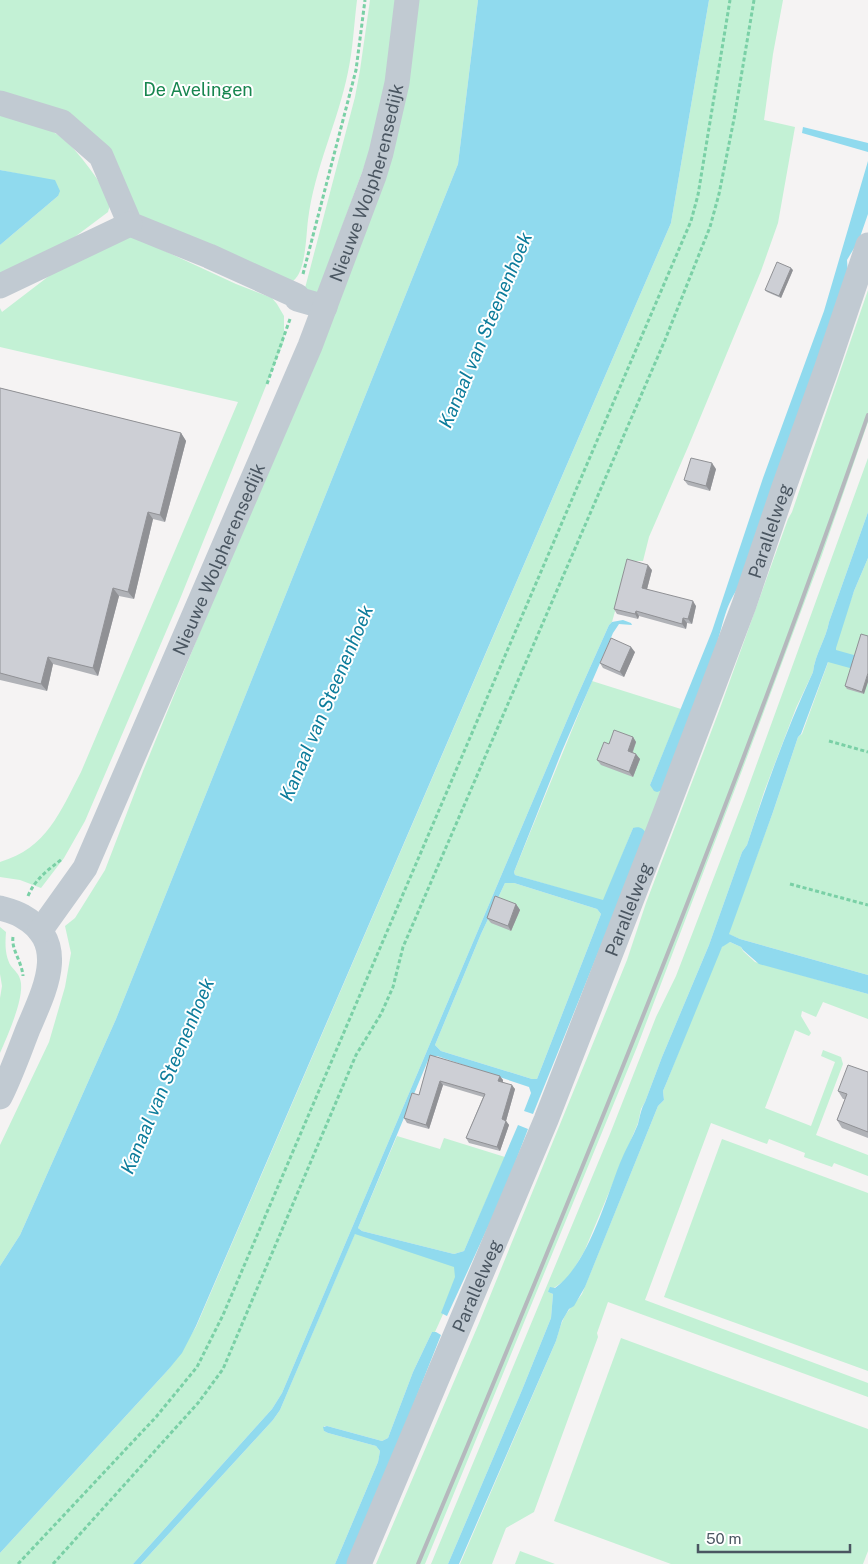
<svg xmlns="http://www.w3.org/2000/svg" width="868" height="1564" viewBox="0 0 868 1564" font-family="'Public Sans',sans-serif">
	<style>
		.green { fill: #c3f1d5 }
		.water { fill: #90daee; fill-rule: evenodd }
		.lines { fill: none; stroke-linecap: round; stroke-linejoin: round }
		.path { stroke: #7ad0a6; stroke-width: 3; stroke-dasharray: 4 2.5; stroke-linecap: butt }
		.minor { stroke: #c1cad2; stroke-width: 25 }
		.rail { stroke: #b5b8bd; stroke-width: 4 }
		.wall { fill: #b0b2b7 }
		.shaded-wall { fill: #909195 }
		.building { fill: #cdcfd5; stroke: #909195 }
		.labels { text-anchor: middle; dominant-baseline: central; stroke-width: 4; stroke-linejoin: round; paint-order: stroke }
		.park-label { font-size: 18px; fill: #17864f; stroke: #fff }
		.street-label { font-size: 18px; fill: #4a5661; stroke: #fff }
		.water-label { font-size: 19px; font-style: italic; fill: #0c7c9b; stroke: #fff }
	</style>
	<rect width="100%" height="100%" fill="#f5f3f3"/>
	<!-- green -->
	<g class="green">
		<path d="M0,0H357C354,24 353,49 348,72C338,122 314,169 308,220C306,235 306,272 293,281L149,228L81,134L0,100Z"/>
		<polygon points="370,0 401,0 382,118 318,292 304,292 355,97 360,70"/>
		<polygon points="418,0 478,0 458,164 116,1019 20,1235 0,1266 0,1145 49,1042 65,987 71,953 65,926 75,918 105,870 143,771 362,236"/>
		<polygon points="709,0 783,0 773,54 764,120 795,127 778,223 761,271 688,447 649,537 643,561 629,561 612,622 609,625 576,699 282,1393 272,1409 133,1564 0,1564 0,1553 168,1370 196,1327 671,223"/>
		<path d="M0,113C19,117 38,122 55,133C76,146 98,179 111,201L108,212L68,242L0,287V245L58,196L34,177L0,170Z"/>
		<path d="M113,227L236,284L272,298L277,304L284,316V341L180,599L85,821L64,858L41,888L20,880L0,877V862C47,848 60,812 81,772L238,402L0,347V308L2,312Z"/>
		<polygon points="868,290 868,422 822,555 743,768 637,1047 425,1564 376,1564 479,1323 627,960 646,903 719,711 788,519 792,512"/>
		<path d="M868,458V512L829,622C826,639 815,654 813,672L796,708L764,792L747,845L742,852L709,945L662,1057L645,1102L641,1109L638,1123L584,1252L570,1275L564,1281L548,1292L553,1294L551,1318L522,1390L448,1564H431L610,1134L656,1017L676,976L744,799Z"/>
		<polygon points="868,558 868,975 740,939 728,934 773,812 798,737 802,734 854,591"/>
		<polygon points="592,681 681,709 650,785 663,790 646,834 633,828 604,900 600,900 515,875 514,872"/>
		<polygon points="505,883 514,883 597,909 601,914 537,1079 532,1079 441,1051 435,1045 481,934"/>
		<path d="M0,927L6,932C5,944 5,956 11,966C14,970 19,974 20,979C26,995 7,1037 0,1053V998L2,986L0,974Z"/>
		<path d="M730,942L741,947L743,951L755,962L868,994V1019L823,1002L816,1017L802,1011L801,1016L811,1033L809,1036L795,1030L765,1108L811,1126L835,1062L821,1056L823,1050L841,1057L843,1064L816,1135L868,1155V1176L834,1163L832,1167L804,1157L805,1153L769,1139L767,1144L711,1123L645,1300L868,1383V1397L608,1302L597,1333L598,1337L534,1512L506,1528L492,1564H460L556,1341C559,1331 562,1318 569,1310C573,1304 578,1300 582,1294L658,1106L664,1100L663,1091L666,1084L719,950L725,944Z"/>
		<polygon points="397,1136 440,1149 444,1138 505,1157 464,1251 454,1254 362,1231 358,1228"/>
		<polygon points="722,1139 868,1193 868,1371 664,1297"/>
		<polygon points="356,1231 466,1263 435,1332 432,1332 413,1372 388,1438 382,1441 327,1426 324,1426 324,1431 328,1433 376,1446 380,1451 378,1462 335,1564 141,1564 273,1420 280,1410"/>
		<polygon points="621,1338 868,1429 868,1551 863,1564 671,1564 554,1521"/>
		<polygon points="520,1551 555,1564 515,1564"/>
	</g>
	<!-- water -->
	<g class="water">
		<polygon points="478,0 709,0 671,223 196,1326 182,1353 168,1370 0,1553 0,1266 20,1235 116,1019 458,164"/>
		<polygon points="803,127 868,143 868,152 802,133"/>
		<path d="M868,161V214L859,240L847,260L848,275L738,588C724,608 723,627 715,649C698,696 680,743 663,790L657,792L654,791L650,785L712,631L763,478L824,311Z"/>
		<polygon points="0,170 55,180 60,191 58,196 0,245"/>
		<path d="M868,512V558L854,591L836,648V650L868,659V673L828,662L801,734L798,737L773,812L729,934L740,939L868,975V994L759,964L743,950L741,947L730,942L722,947L666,1084L663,1091L664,1100L658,1106L585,1287L574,1306L569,1309L562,1321L556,1341L459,1564H448L522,1390L551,1318L553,1294L548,1292L550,1287L555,1288C588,1264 605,1201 620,1163C625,1150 633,1137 638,1124C640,1116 641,1109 645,1102L662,1057L709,945L742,852L747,845C766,786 787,728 813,672C815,654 826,639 829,622Z"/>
		<path d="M623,620L631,623L632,625L619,624L613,633L562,751L514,872L515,875L603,900L633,828C639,826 644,828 646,834L533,1114L524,1111L531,1093L529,1087L437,1056L429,1058L358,1228L362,1231L454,1254L464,1251L518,1125L528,1129L504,1192L447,1316L441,1313L455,1277L454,1267L355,1234L280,1410L273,1420L141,1564H133L272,1409L282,1393L576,699L609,625L612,622ZM505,883H514L597,909L601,914L537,1079H532L441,1051L435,1045L481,934Z"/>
		<polygon points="432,1332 436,1332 441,1335 410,1413 347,1564 335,1564 378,1462 380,1451 376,1446 328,1433 324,1431 323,1427 327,1426 382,1441 388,1438 413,1372"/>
	</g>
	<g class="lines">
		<!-- path -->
		<g class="path">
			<polyline points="303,274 356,70 365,0"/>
			<polyline points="267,384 290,319"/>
			<polyline points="829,741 868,752"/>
			<polyline points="790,884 868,905"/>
			<path d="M28,896C35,879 48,870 62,859"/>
			<path d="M13,937C11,949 22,962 23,976"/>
			<polyline points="18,1564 156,1417 197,1367 223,1315 691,221 698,195 730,0"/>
			<polyline points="53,1564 198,1403 223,1369 356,1055 381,1014 393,987 403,947 665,340 710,227 719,194 734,119 754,0"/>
		</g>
		<!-- minor -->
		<g class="minor">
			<polyline points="0,103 62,122 101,156 130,224 209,256 297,296 297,299 325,307"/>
			<polyline points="0,286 130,224"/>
			<path d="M0,908C7,910 16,912 22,916C70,943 44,991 28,1029C19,1052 11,1075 0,1097"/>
			<path id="s1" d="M40,931L85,868L310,346L374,176L381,153L397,83L407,0"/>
			<path id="s2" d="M359,1564L546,1120L664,816L744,605L784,487L826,370L868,245"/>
		</g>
		<!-- rail -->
		<path class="rail" d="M418,1564C577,1185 733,804 868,415"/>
	</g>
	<!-- wall -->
	<g class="wall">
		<polygon points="793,270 781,298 767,292 765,290"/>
		<polygon points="0,388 181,433 186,441 165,522 153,519 134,599 119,596 98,676 53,664 47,691 0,680"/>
		<polygon points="716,469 710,491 688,485 684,480"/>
		<polygon points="652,570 647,589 696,606 692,624 687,623 686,629 639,616 638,619 617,614 614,609"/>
		<polygon points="868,636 864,694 847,689 845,686"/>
		<polygon points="635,652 624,677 603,668 600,663"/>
		<polygon points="633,737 636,742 633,752 640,759 633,777 601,765 597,760 609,744"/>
		<polygon points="516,904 520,910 511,931 491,923 487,918"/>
		<polygon points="430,1055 503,1080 503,1082 515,1089 506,1121 509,1125 500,1151 469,1143 466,1138 483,1097 443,1085 429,1129 407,1123 404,1118 419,1095"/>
		<polygon points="868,1072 868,1138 842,1128 837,1120 845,1099 843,1099 838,1091"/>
	</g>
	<!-- shaded-wall -->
	<g class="shaded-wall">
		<polygon points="791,268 793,270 781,298 779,296"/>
		<polygon points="181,433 186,441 165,522 160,515"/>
		<polygon points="712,463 716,469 710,491 706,486"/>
		<polygon points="148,512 153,519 134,599 128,592"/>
		<polygon points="648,565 652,570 646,593 642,588"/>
		<polygon points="113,588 119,596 98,676 93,668"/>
		<polygon points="693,601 696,606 692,624 688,619"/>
		<polygon points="636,611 639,616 638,619 635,614"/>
		<polygon points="683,618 687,623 686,629 682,624"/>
		<polygon points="631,647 635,652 624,677 620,672"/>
		<polygon points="48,657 53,664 47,691 41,684"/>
		<polygon points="868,673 868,682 864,694 862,692"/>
		<polygon points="633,737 636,742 631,756 628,751"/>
		<polygon points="636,754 640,759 633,777 629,772"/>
		<polygon points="516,904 520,910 511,931 508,926"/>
		<polygon points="500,1076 503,1080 502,1085 498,1081"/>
		<polygon points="440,1081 443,1085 429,1129 426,1125"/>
		<polygon points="512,1085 515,1089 506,1121 509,1125 500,1151 497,1147 502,1119"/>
	</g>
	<!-- building -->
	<g class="building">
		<polygon points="777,262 791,268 779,296 765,290"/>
		<polygon points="0,388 181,433 160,515 148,512 128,592 113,588 93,668 48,657 41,684 0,673"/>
		<polygon points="691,458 712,463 706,486 684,480"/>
		<polygon points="627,559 648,565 642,588 693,601 688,619 683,618 682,624 636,611 635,614 614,609"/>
		<polygon points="861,634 868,636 868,673 862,692 845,686"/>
		<polygon points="611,638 631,647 620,672 600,663"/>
		<polygon points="614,730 633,737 628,751 636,754 629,772 597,760 604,742 609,744"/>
		<polygon points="495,896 516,904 508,926 487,918"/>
		<polygon points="430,1055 500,1076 498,1081 512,1085 502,1119 506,1121 497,1147 466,1138 485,1094 440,1081 426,1125 404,1118 412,1093 419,1095"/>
		<polygon points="848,1065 868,1072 868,1132 837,1120 847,1094 838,1091"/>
	</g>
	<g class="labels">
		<!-- park labels -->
		<g class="park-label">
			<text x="198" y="89">De Avelingen</text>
		</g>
		<!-- street labels -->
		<g class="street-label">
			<text stroke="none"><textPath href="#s1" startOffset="819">Nieuwe Wolpherensedijk</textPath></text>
			<text stroke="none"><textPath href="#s2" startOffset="1112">Parallelweg</textPath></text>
			<text stroke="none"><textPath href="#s1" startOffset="414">Nieuwe Wolpherensedijk</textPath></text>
			<text stroke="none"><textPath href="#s2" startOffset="708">Parallelweg</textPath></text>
			<text stroke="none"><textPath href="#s2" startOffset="302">Parallelweg</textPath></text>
		</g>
		<!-- water labels -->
		<g class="water-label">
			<text transform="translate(485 330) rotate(-67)">Kanaal van Steenenhoek</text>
			<text transform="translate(326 703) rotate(-67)">Kanaal van Steenenhoek</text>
			<text transform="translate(167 1076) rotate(-67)">Kanaal van Steenenhoek</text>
		</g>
	</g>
	<!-- scale -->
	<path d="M698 1544v8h152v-8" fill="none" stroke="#4a5661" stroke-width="2.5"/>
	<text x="706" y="1544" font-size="15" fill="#4a5661" stroke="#ffffff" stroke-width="4" paint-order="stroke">50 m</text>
</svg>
